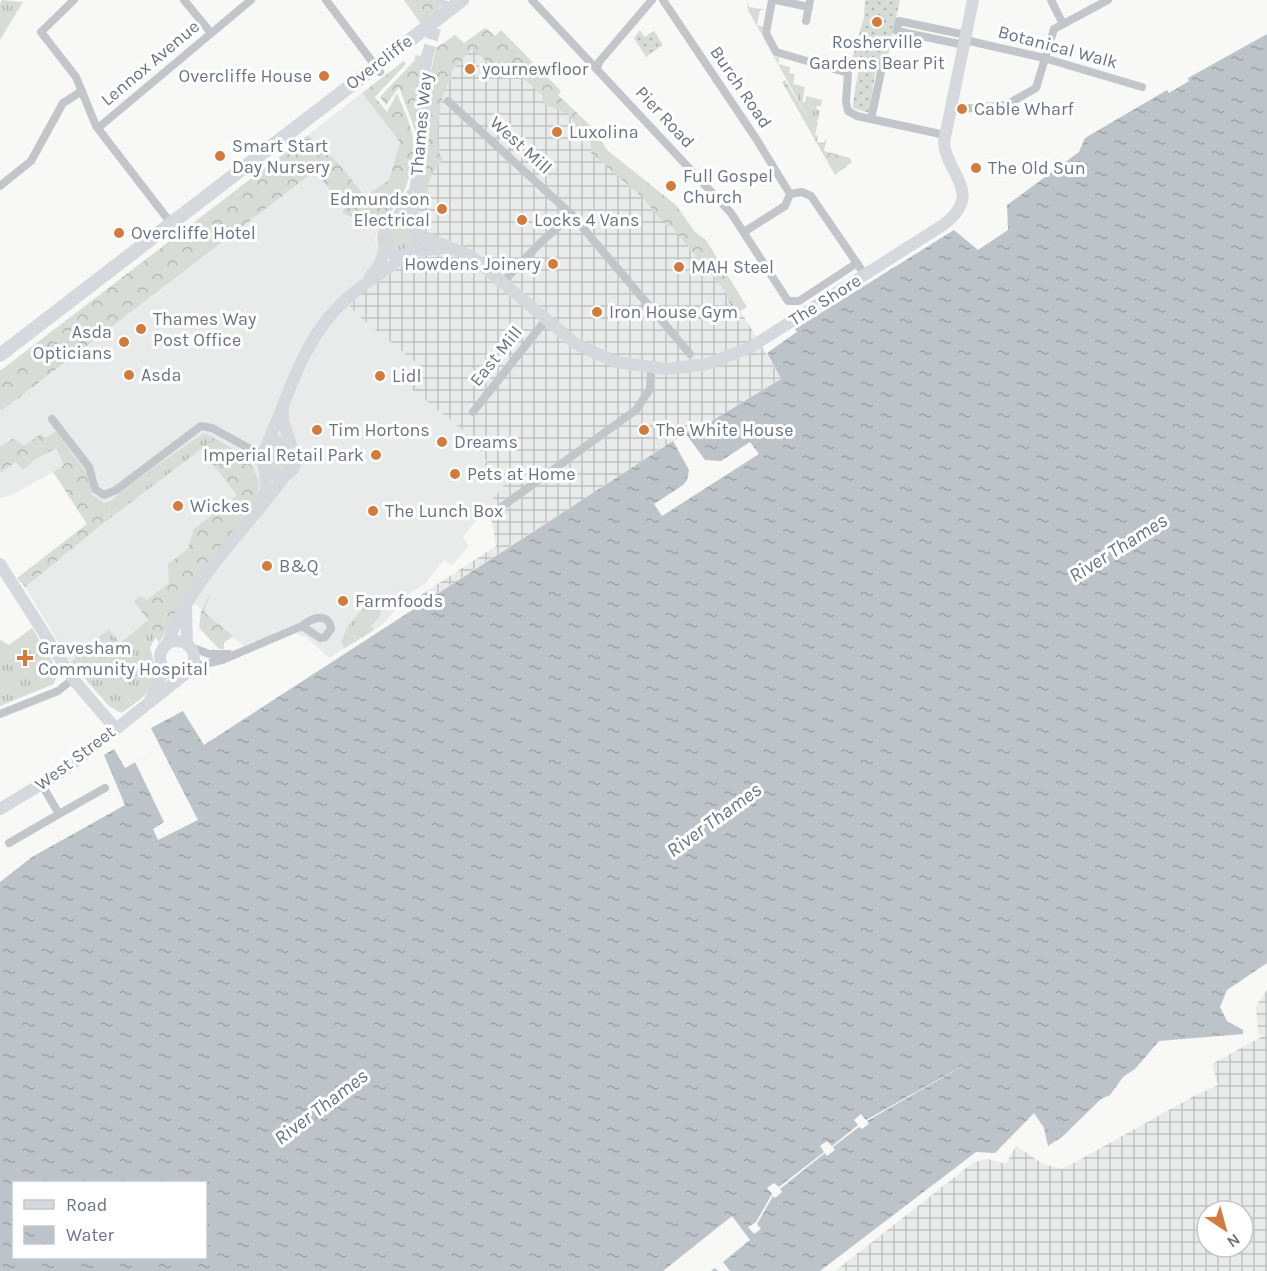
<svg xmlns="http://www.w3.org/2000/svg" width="1267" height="1271" viewBox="0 0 1267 1271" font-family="Karla,sans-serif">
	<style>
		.built { fill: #e9eaea }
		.industrial { fill: url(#industrial-grid); fill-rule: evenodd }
		.grass { fill: url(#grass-tufts) }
		.forest { fill: url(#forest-crowns) }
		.park { fill: url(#park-dots) }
		.water { fill: url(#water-ripples); fill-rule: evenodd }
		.pier { fill: #f8f8f6 }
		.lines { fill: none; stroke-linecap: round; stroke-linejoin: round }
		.secondary-tunnel { stroke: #d5d7da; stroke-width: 12; stroke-dasharray: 12 6; stroke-linecap: butt }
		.street { stroke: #c2c5c9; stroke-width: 8 }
		.secondary { stroke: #d5d8dc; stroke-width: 12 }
		.primary { stroke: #d5d8dc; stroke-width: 14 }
		.poi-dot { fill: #d17b3e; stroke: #fff; stroke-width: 2 }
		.labels { text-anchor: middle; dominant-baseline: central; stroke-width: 6; stroke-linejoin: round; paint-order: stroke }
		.poi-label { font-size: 18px; fill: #6b7484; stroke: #fff; text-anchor: start }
		.street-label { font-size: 18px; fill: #6b7484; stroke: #fff }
		.water-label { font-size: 20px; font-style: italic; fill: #67747f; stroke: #fff }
	</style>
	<defs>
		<pattern id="industrial-grid" width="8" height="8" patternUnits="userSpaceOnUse" patternTransform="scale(1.5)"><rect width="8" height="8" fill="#e9eaea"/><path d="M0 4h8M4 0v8" fill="none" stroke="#c1c2c3"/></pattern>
		<pattern id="grass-tufts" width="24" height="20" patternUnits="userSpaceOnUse" patternTransform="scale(1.5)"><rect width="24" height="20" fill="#d7ddd6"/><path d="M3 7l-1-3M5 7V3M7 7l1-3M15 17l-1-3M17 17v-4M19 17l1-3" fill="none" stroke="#b2b8b3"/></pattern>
		<pattern id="forest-crowns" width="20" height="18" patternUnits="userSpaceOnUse" patternTransform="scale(1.5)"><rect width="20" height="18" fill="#d7ddd6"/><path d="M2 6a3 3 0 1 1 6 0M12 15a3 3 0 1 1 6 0" fill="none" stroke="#b2b8b3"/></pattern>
		<pattern id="park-dots" width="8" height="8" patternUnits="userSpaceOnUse" patternTransform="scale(1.5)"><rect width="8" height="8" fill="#d7ddd6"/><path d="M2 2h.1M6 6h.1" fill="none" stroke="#b2b8b3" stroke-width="1.8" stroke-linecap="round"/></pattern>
		<pattern id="water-ripples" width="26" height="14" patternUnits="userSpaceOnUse" patternTransform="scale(1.5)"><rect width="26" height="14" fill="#bcc3c9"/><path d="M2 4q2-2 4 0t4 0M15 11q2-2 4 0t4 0" fill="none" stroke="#9da3a9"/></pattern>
	</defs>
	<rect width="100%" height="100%" fill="#f8f8f6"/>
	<!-- built -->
	<g class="built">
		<polygon points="362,93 400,142 389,180 365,196 339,164 308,135"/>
		<polygon points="315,171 376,220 382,218 375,240 424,369 410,387 470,435 465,442 488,461 482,468 504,485 463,537 469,546 452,565 444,560 425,584 410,593 383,624 329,658 306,637 298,635 293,625 243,646 178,589 148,620 120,643 109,629 71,663 25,587 105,522 64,466 12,495 0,498 0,408 3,411"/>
	</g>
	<!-- industrial -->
	<g class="industrial">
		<polygon points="487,29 564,104 727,288 781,379 692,433 690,430 416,607 413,600 496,546 492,522 483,511 504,485 482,467 487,461 464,442 469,435 409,387 424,369 360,317 348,304 365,289 418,256 425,231 416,215 451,55"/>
		<path d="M1267,990V1271H835L974,1162L988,1159L1006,1164L1016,1146L1043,1164L1063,1169L1194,1096L1218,1085L1212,1064L1263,1036L1258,1033L1256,1006ZM1207,1211H1243V1247H1207Z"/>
	</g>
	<!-- grass -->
	<g class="grass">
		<polygon points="2,0 23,2 0,40 0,4"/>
		<polygon points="747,0 749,7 766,10 760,10 757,25 763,27 761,33 775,57 779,58 778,64 790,67 789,73 795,74 793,84 805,87 802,102 805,102 806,96 822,100 821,106 817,106 816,109 820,111 817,122 809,120 748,10"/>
		<circle cx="400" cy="238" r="12"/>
		<polygon points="204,433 211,436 213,440 105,522 104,503 113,500 122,490"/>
		<circle cx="279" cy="459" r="12"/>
		<polygon points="371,598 380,600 384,603 384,606 380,605 380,616 371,626 374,630 345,648 341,642 346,629"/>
		<path d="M148,620L156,636L150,648C162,685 150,694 121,713L109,706L71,663L81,651L109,629L120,643Z"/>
		<polygon points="32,628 58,670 54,684 0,706 0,640 9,645"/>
	</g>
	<!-- forest -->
	<g class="forest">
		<polygon points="404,0 443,0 442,6 421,24"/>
		<path d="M485,28L495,36L501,30L561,91L558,95L593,128L607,150L676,205L695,232L706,240L747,307L740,311L731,308L725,291L671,226H666L642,197L591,153V144L568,114L543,104L542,95C525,81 510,63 487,62L472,49L449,74L452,78C439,95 437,127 438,147C438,152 442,156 443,160C437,166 432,174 429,182C425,193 433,207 416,210L427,91L436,48L455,35L464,43Z"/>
		<polygon points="415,55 422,56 415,130 399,87 386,105 380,97 415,60"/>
		<path d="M404,61L406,64L375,97L387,112L397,93C402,106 409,119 412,133C418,161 403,225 365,221C357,220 349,216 343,213L344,208L315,171L2,411L0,408V371L308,135L339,164L365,196L389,180L400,142L362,93Z"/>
		<polygon points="785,80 809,120 818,122 815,135 818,136 817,142 823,143 827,138 824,151 850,158 852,162 835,175 782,82"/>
		<polygon points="56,431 88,475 92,495 104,503 105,522 25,587 17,578 87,524 53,472 64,465 56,448 34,460 23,470 16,462 0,473 0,447 13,438 24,446 41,434 46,438"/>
		<path d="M211,436C239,452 266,465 257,503L194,582L159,643L148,620L134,601L140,596L147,600L169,583L168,564L188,549L193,530L237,495L201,449L212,441Z"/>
		<polygon points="211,592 204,612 233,636 224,643 224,649 219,649 199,628 201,612"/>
	</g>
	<!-- park -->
	<g class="park">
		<path d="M865,0H900L886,65L896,67L895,69L880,66L875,74L869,113L853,108C852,106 859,68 860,62L852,59L864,17Z"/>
		<polygon points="640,30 644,37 654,31 663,45 646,57 634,38"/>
	</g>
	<!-- water -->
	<path class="water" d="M1267,34V963L1227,990L1220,1007L1227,1021L1243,1030V1034L1159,1041L1135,1069L1123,1077L1110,1095L1101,1099L1062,1137L1048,1146L1044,1128L1034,1113L995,1153L976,1152L820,1271H0V882L32,857L125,805L104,755L114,749L125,768L161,748L151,728L183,711L204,745L690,430L692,433L781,379L767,353L797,332L795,329L954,230L978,250L1008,230L1007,205L1079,152L1085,138L1167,90L1169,93L1189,81L1188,78ZM14,1182H206V1258H14Z"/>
	<!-- pier -->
	<g class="pier">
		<polygon points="686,434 705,460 721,461 750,442 759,454 662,516 654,504 683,485 687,480 689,470 673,441"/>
		<polygon points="161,748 198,820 158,840 153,829 164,822 135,762"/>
		<polygon points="982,1055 867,1121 869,1124 862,1129 859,1127 833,1147 835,1150 827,1156 825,1153 780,1189 782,1192 775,1198 773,1196 757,1224 761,1229 754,1234 748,1227 756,1222 772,1194 767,1188 774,1183 779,1187 824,1152 820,1146 827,1141 832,1146 858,1125 854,1120 861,1114 866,1120"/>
		<polygon points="732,1216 750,1240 723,1262 730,1271 718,1271 715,1268 711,1271 663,1271"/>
	</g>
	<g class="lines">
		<!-- secondary-tunnel -->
		<polyline class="secondary-tunnel" points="427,57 443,0"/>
		<!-- street -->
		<g class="street">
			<polyline points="74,0 41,32 76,77 96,126 170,222"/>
			<polyline points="184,0 211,33"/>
			<polyline points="326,0 380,72"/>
			<polyline points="532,0 731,213 788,301 799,301 857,263"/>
			<polyline points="663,0 755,137 790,194"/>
			<polyline points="772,0 766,33 776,52 848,73 846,102 848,111 857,116 945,135"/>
			<polyline points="776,0 809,7"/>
			<polyline points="1051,0 1063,24"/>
			<polyline points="806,21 810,0"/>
			<polyline points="965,40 1044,58 1142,87"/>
			<polyline points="964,45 897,31 899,21 966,35"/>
			<polyline points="597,69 599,62 652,0"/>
			<polyline points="448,101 572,215 690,354"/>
			<polyline points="951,110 1006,105 1036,88 1054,29 1108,0"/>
			<polyline points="871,119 882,67"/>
			<polyline points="98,128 251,0"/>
			<polyline points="0,186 31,161 63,103 82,91"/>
			<polyline points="790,194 802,192 811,196 865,275"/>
			<polyline points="744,232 785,206 790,194"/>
			<polyline points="502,283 541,242 572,215"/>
			<polyline points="473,412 545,321"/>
			<polyline points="52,419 89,467 95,489 104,495 116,490 201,426 212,428 263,456"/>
			<polyline points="489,516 636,410 650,389 651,369"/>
			<polyline points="191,647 209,654 229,654"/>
			<path d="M192,667L222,660L302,626C311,618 329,611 331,629L325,637L320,638L302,626"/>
			<polyline points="0,714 58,691 73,679"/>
			<polyline points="42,785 59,814 105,788"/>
			<polyline points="9,843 59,814"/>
		</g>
		<!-- secondary -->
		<g class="secondary">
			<circle cx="400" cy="239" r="17"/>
			<polyline points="393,224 412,194"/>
			<polyline points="413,228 412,211 421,151 421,96 427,57"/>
			<path d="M415,233L471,256L576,344L616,362L667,369L707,364L751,347L943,225C986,193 945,173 944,142L973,0"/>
			<polyline points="411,251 446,248"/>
			<polyline points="370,277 381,262 385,246"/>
			<polyline points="283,408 283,421 292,448"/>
			<circle cx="279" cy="459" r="17"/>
			<path d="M265,449C289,397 300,342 345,300C365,282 387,270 408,254"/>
			<polyline points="260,503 266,491 265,468"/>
			<polyline points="0,564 73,679 115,728"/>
			<polyline points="186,606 187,644"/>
			<circle cx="177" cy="658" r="17"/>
			<path d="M167,644C195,573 244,533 287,473"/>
			<polyline points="150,701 161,676 161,664"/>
			<polyline points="0,809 63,771 184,675"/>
		</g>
		<!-- primary -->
		<polyline class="primary" points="0,355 462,0"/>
	</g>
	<!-- markers -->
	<g class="poi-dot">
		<circle cx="877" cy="22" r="6"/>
		<circle cx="470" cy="69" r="6"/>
		<circle cx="324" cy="76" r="6"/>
		<circle cx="962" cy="109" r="6"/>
		<circle cx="557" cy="132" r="6"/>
		<circle cx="220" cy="156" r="6"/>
		<circle cx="976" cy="168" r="6"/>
		<circle cx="671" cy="186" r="6"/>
		<circle cx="442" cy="209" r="6"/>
		<circle cx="522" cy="220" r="6"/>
		<circle cx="119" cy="233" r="6"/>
		<circle cx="553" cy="264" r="6"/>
		<circle cx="679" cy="267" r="6"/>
		<circle cx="597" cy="312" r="6"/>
		<circle cx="141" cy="329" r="6"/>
		<circle cx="124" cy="342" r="6"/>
		<circle cx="129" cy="375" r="6"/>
		<circle cx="380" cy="376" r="6"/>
		<circle cx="317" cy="430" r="6"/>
		<circle cx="644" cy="430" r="6"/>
		<circle cx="442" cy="442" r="6"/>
		<circle cx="376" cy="455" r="6"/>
		<circle cx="455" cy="474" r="6"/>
		<circle cx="178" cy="506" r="6"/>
		<circle cx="373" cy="511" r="6"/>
		<circle cx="267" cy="566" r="6"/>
		<circle cx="343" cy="601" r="6"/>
		<path d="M22 649h6v6h6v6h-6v6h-6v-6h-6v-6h6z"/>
	</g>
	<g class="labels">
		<!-- poi labels -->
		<g class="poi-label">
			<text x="877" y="42" text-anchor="middle">Rosherville<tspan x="877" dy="21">Gardens Bear Pit</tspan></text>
			<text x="482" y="69">yournewfloor</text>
			<text x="312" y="76" text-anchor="end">Overcliffe House</text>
			<text x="974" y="109">Cable Wharf</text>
			<text x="569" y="132">Luxolina</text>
			<text x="232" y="146">Smart Start<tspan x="232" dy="21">Day Nursery</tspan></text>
			<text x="988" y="168">The Old Sun</text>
			<text x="683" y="176">Full Gospel<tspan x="683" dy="21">Church</tspan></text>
			<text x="430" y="199" text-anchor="end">Edmundson<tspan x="430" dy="21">Electrical</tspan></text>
			<text x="534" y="220">Locks 4 Vans</text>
			<text x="131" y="233">Overcliffe Hotel</text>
			<text x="541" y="264" text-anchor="end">Howdens Joinery</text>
			<text x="691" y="267">MAH Steel</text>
			<text x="609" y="312">Iron House Gym</text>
			<text x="153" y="319">Thames Way<tspan x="153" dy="21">Post Office</tspan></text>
			<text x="112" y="332" text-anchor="end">Asda<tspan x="112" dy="21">Opticians</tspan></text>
			<text x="141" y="375">Asda</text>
			<text x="392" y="376">Lidl</text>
			<text x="329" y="430">Tim Hortons</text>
			<text x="656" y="430">The White House</text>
			<text x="454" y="442">Dreams</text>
			<text x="364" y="455" text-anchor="end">Imperial Retail Park</text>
			<text x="467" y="474">Pets at Home</text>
			<text x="190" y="506">Wickes</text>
			<text x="385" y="511">The Lunch Box</text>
			<text x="279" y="566">B&amp;Q</text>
			<text x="355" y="601">Farmfoods</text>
			<text x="38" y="648">Gravesham<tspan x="38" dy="21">Community Hospital</tspan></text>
		</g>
		<!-- street labels -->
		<g class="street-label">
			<text transform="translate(1058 47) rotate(15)">Botanical Walk</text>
			<text transform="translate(379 62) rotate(-37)">Overcliffe</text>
			<text transform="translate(150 63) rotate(-40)">Lennox Avenue</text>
			<text transform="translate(741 87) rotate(56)">Burch Road</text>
			<text transform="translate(665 117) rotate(47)">Pier Road</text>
			<text transform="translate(421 124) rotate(-85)">Thames Way</text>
			<text transform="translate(521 145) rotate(42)">West Mill</text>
			<text transform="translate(825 300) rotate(-32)">The Shore</text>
			<text transform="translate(496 356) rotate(-51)">East Mill</text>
			<text transform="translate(75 758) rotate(-37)">West Street</text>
		</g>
		<!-- water labels -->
		<g class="water-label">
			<text transform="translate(1118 548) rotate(-32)">River Thames</text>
			<text transform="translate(714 820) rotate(-36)">River Thames</text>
			<text transform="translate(321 1107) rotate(-37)">River Thames</text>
		</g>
	</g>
	<!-- legend -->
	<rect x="12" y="1181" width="195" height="78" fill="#ffffff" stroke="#c4c7ce" stroke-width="1.5"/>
	<rect x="24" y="1200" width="30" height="9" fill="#d5d8dc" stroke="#c4c7ce" stroke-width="1.5"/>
	<text x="66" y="1211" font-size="18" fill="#6b7484">Road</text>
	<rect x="24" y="1226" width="30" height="18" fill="url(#water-ripples)" stroke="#c4c7ce" stroke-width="1.5"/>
	<text x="66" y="1241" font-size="18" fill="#6b7484">Water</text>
	<!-- north arrow -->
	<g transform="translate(1225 1229) rotate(144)"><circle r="28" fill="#ffffff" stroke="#c4c7ce" stroke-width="1.5"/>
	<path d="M0-4.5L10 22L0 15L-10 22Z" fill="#d17b3e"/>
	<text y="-9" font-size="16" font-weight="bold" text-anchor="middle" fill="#6b7484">N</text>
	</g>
</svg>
